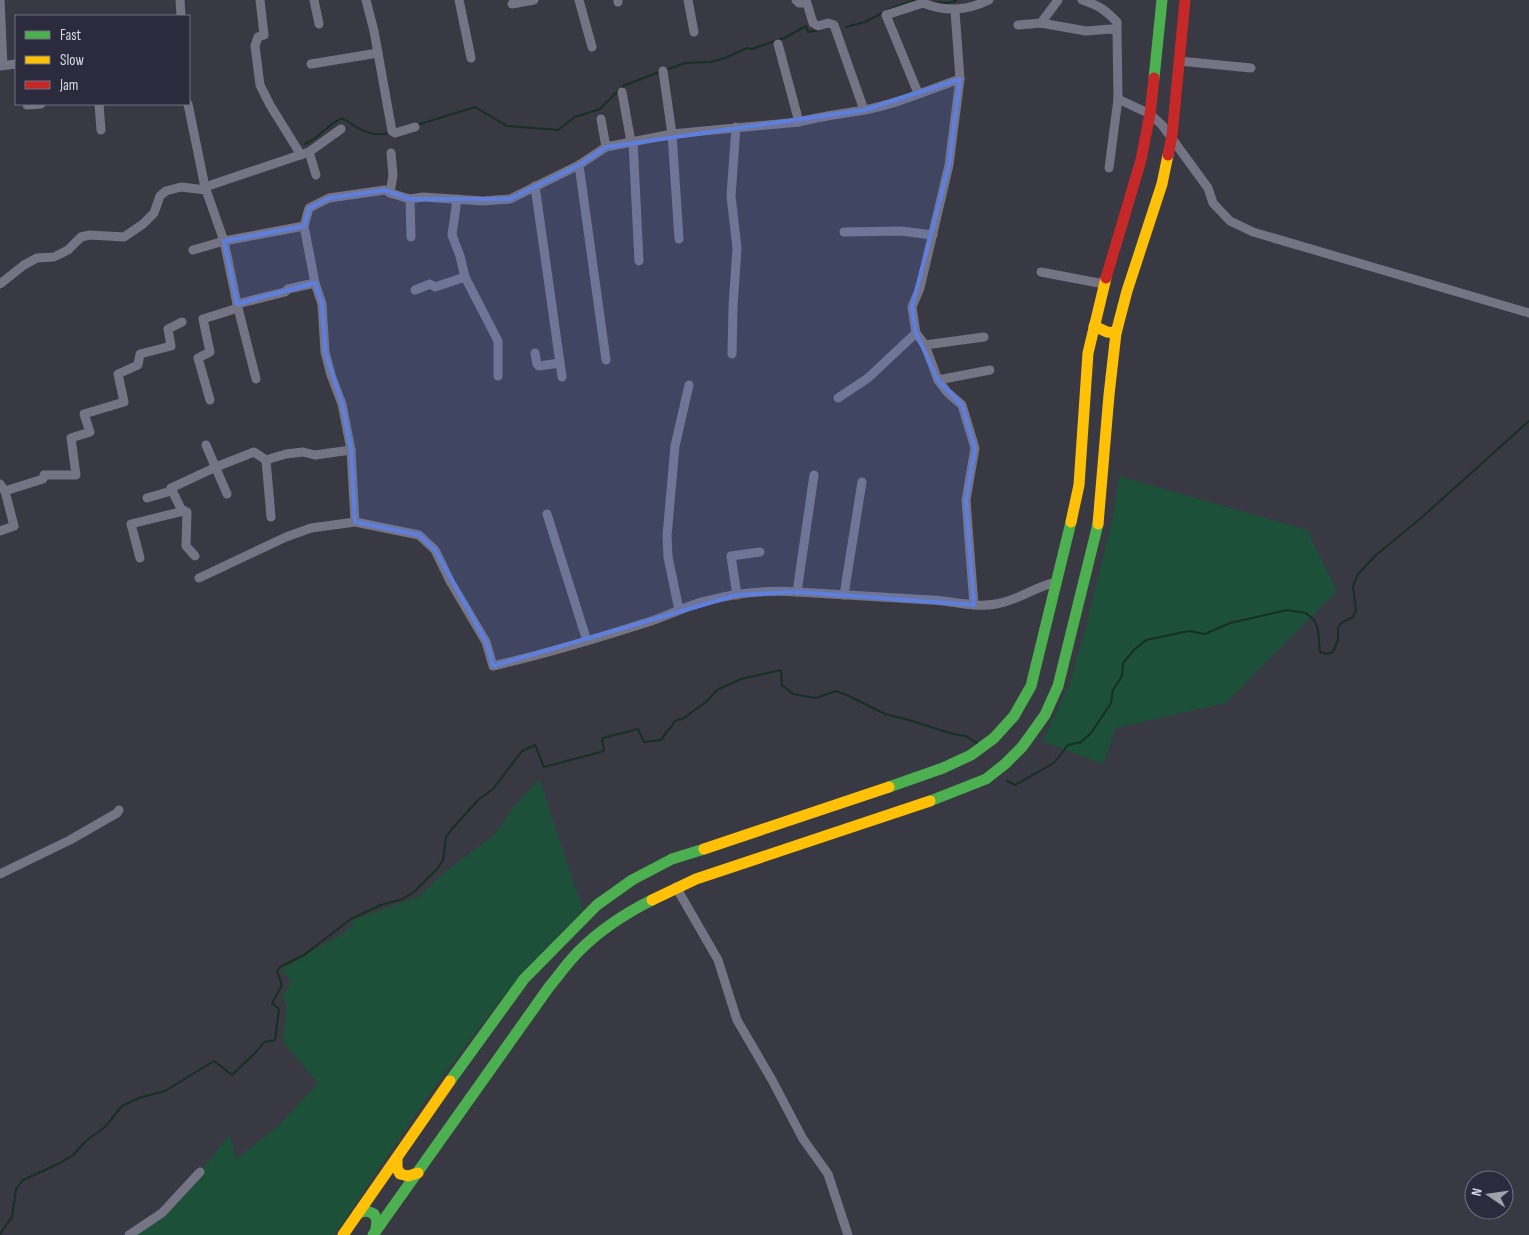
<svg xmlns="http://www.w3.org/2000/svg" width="1529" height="1235" viewBox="0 0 1529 1235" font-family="'Sofia Sans Condensed',sans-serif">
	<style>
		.green { fill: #1c5038 }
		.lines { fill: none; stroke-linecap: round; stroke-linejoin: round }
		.stream { stroke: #163022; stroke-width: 2 }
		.street { stroke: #747485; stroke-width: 9 }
		.fast { stroke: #4caf50; stroke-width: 11 }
		.slow { stroke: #ffc107; stroke-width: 11 }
		.jam { stroke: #c62828; stroke-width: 11 }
		.marked { fill: #5e7fdd; fill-opacity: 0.2; stroke: #5e7fdd; stroke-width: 4; stroke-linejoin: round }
	</style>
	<rect width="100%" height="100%" fill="#393944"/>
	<!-- green -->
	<g class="green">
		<polygon points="1119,476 1307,530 1337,591 1226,703 1116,728 1103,764 1042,741 1069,685 1086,626 1112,521"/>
		<path d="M539,779L583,910C484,1006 411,1121 335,1235H129L162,1213L200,1172L230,1134L236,1159L277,1127L318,1083L283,1042L287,1006L282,997L291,982L282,969L342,934L352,926L353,920L420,896L442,874L494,835L512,809Z"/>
	</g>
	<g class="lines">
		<!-- stream -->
		<g class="stream">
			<polyline points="932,2 946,3 956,1"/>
			<polyline points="888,10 897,6 916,0"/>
			<polyline points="846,27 865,22 884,12"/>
			<polyline points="666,70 685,63 711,62 725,58 747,48 752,49 784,38 806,26 808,32 820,30"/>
			<polyline points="417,125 475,107 507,126 558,130 575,117 600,109 623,86 659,72"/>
			<path d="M305,144C317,140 333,120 341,119C347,118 352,126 358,128C367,133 379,136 389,133"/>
			<polyline points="1007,781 1015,785 1054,763 1068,745 1081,742 1091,733 1111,703 1113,690 1122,676 1123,663 1135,649 1146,640 1189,631 1205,634 1230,623 1287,610 1306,613 1315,621 1318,630 1320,652 1327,654 1333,652 1338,640 1338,628 1341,623 1353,617 1356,611 1353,586 1358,574 1376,555 1421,518 1529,421"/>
			<path d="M0,1234L12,1217L16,1189L23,1180L60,1163L73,1155L87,1140L105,1127L122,1106L139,1098L165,1091L214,1061L232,1075L256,1052L264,1042L275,1040L279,1009L272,1003L282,985L277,971L280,967L304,955L351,919L381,905L403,899L415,891L438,868L443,860L446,837L451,830L478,800L493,789L522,751L535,745L544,767L601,752L604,750L602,739L603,738L638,729L644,742L661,740C665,732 671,729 675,721L684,718L707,701L717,690L741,679L781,670L782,685L793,694L816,698L836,691L849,696L885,714L909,720L953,734L966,736L978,744"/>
		</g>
		<!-- street -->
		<g class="street">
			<polyline points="0,0 3,65"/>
			<polyline points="180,0 181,16"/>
			<polyline points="260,0 264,35 258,37 255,46 260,85 270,105 301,155"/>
			<polyline points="314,0 319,24"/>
			<polyline points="366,0 374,31 392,131 395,133 415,127"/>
			<polyline points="459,0 471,58"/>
			<polyline points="579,0 592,47"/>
			<polyline points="618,0 618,2"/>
			<polyline points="688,0 694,32"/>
			<polyline points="796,0 799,3 807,3 813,23 818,26 828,23 834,25 864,110"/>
			<path d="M1082,0C1100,6 1104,9 1117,22V32"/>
			<polyline points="512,4 534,0"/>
			<polyline points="955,11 960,79 949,165 920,288 912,307 916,333 925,345 938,380 947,392 962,405 975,448 966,500 974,605"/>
			<polyline points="1041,23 1058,0"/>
			<polyline points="1018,25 1041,23 1086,31 1112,29 1117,32 1118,99 1150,114 1162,125 1208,188 1213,203 1230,221 1253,232 1529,313"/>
			<polyline points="778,44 799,122"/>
			<polyline points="1179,61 1251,68"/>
			<polyline points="311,64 378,53"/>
			<polyline points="0,66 16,64"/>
			<polyline points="663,71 672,134 679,239"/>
			<polyline points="622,92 631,142"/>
			<path d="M918,93L886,15L923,3C946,12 966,11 989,0"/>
			<polyline points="99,104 101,130"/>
			<polyline points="188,104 205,187 224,241 237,304 256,379"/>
			<polyline points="27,105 41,104"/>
			<polyline points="601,119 606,147"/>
			<polyline points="633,142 639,261"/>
			<polyline points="309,152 316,175"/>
			<polyline points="579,165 606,360"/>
			<polyline points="1109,168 1118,99"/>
			<polyline points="535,186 562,377"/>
			<polyline points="205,187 309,152 341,129"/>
			<polyline points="390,193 393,175 391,153"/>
			<polyline points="410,199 411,237"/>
			<polyline points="457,199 452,235 460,256 465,277 498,341 498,376"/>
			<polyline points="844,232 901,231 933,235"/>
			<polyline points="193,250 224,241 304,226"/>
			<polyline points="1041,272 1104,284"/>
			<polyline points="0,284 24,265 37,258 54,257 68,250 81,237 90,235 124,237 143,224 154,213 160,196 166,191 181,187 206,190"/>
			<polyline points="415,290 430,284 435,287 465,277"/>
			<polyline points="237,304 285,292 288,289 315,283"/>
			<polyline points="925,345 984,337"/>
			<polyline points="535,353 537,364 539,366 560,363"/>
			<polyline points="732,354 733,307 737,248 731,196 736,127"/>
			<polyline points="938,380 990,370"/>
			<polyline points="838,398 868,378 916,333"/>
			<polyline points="210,400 198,358 210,352 203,319 238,308"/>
			<polyline points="206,445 227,494"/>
			<polyline points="266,460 286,454 303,452 315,455 351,450"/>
			<polyline points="266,460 271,517"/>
			<polyline points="0,484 5,491 14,526 0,531"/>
			<polyline points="171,488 181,509 187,512 186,546 195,556"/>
			<polyline points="5,491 43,479 44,475 76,475 71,438 90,432 84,414 124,402 118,374 138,365 140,354 171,346 168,329 182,322"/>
			<polyline points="147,498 171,491 171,488 216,467 254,452 266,460"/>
			<polyline points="547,514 587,641"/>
			<path d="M355,522L351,450L342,404L331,375L325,352L322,304L315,283L304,226L309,208L329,198L385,190L390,193L410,199L423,197L483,201L510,199L579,165L606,147L672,134L799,122C820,116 842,114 864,110C897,104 928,90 960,79"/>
			<polyline points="140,558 131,524 184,511"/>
			<path d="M199,578L286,537L311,528L355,522L419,535L435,550L450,581L486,642L493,666C545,654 595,639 645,623C666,617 685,606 706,601C735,593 768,590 797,592C842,595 887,597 931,600C953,601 974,608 996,604C1018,601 1035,586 1057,582"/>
			<polyline points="797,592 814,475"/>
			<polyline points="737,595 731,556 760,552"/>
			<polyline points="844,595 862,482"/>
			<polyline points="679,610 668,557 667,536 675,446 689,385"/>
			<polyline points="0,874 70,840 117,813 119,810"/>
			<polyline points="676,887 718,960 737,1020 772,1080 803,1139 828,1174 848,1235"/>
			<polyline points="129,1235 162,1213 200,1172"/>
		</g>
		<!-- fast -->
		<g class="fast">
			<polyline points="1154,78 1162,0"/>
			<polyline points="889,787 943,768 971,755 994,738 1014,716 1031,686 1071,522"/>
			<polyline points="930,801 986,779 1005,764 1022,747 1045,715 1058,686 1098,524"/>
			<polyline points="450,1081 524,979 597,905 632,880 672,859 704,849"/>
			<polyline points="358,1213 367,1211 374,1214 377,1220 376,1230"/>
			<path d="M373,1235L549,987C559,975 568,962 579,951C600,930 626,913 652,900"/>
		</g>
		<!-- slow -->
		<g class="slow">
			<polyline points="1094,326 1107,332 1116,333"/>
			<polyline points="1071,522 1079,485 1088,353 1106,278"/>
			<polyline points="1098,524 1109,395 1116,333 1127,291 1162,184 1168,155"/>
			<polyline points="704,849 889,787"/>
			<polyline points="652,900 696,879 930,801"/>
			<polyline points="397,1158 397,1168 400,1174 408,1176 418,1173"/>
			<polyline points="343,1235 450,1081"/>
		</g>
		<!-- jam -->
		<g class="jam">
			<polyline points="1168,155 1172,136 1185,0"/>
			<polyline points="1106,278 1141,160 1150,114 1154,78"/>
		</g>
	</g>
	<!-- marked area -->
	<path class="marked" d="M960,79L949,165L912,307L916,333L938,380L962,405L975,448L966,500L974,605L797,592L737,595L493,666L486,642L435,550L419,535L355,522L351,450L342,404L325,352L322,304L315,283L237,304L224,241L304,226L309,208L329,198L385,190L410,199H510L579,165L606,147L864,110Z"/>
	<!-- legend -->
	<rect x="15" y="15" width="175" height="90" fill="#2b2b3d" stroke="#707180"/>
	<rect x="25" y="31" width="25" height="8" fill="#4caf50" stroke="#707180"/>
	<text x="60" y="40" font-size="15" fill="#d8d9e5">Fast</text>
	<rect x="25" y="56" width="25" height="8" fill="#ffc107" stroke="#707180"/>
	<text x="60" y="65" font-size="15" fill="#d8d9e5">Slow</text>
	<rect x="25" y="81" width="25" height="8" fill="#c62828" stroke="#707180"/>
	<text x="60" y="90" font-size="15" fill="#d8d9e5">Jam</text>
	<!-- north arrow -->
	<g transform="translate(1489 1195) rotate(283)"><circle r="24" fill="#2b2b3d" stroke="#707180"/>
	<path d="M0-4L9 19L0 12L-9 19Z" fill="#a0a1ad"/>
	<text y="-8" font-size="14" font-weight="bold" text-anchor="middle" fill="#d8d9e5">N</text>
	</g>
</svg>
